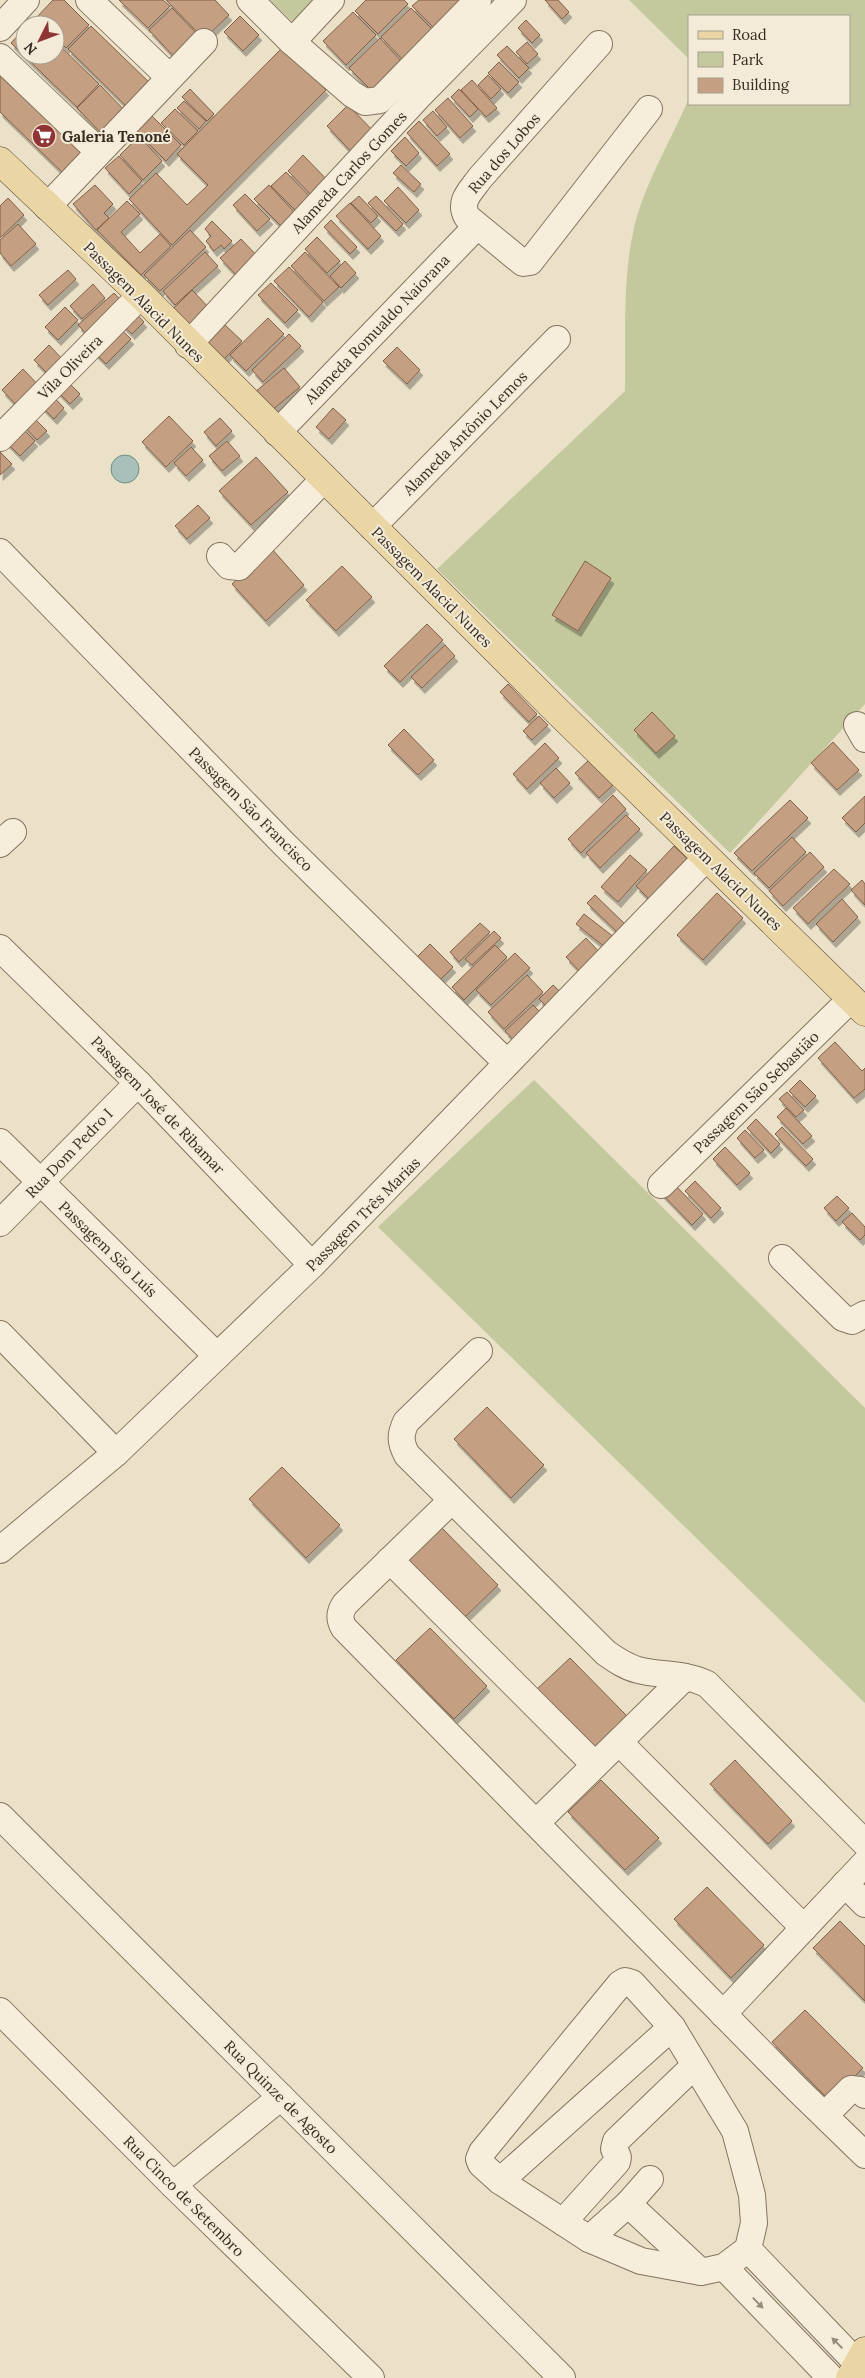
<svg xmlns="http://www.w3.org/2000/svg" width="865" height="2378" viewBox="0 0 865 2378" font-family="Lora,serif">
	<style>
		.green { fill: #c3c89d }
		.water { fill: #a9bfb9; stroke: #708d86 }
		.building { fill: #c59f82; stroke: #825f47; filter: url(#shadow) }
		.lines { fill: none; stroke-linecap: round; stroke-linejoin: round }
		.minor-casing { stroke: #85745f; stroke-width: 28 }
		.major-casing { stroke: #544333; stroke-width: 29 }
		.minor { stroke: #f6eedb; stroke-width: 26 }
		.major { stroke: #ead5a5; stroke-width: 28 }
		.oneway { fill: #968d7e }
		.labels { text-anchor: middle; dominant-baseline: central; stroke-width: 4; stroke-linejoin: round; paint-order: stroke }
		.poi-label { font-size: 15px; font-weight: bold; fill: #372c21; stroke: #f3ebd8; text-anchor: start }
		.street-label { font-size: 15px; fill: #372c21; stroke: #f3ebd8 }
	</style>
	<defs>
		<filter id="shadow"><feDropShadow dx="3" dy="5.5" stdDeviation="0" flood-color="#0004"/></filter>
	</defs>
	<rect width="100%" height="100%" fill="#ebe1c9"/>
	<!-- green -->
	<g class="green">
		<polygon points="270,0 339,0 295,24"/>
		<path d="M629,0H865V704L730,853L437,569L625,391C626,337 622,280 634,228C645,182 671,141 689,98V104H849V16H689V59Z"/>
		<polygon points="534,1080 865,1408 865,1703 378,1227"/>
	</g>
	<!-- water -->
	<circle class="water" cx="125" cy="469" r="14"/>
	<!-- building -->
	<g class="building">
		<polygon points="53,0 64,0 89,25 66,48 55,37 55,25 43,25 36,18"/>
		<polygon points="119,0 163,0 170,6 148,28"/>
		<polygon points="166,0 215,0 229,15 204,39"/>
		<polygon points="366,0 404,0 408,4 378,34 355,11"/>
		<polygon points="419,0 465,0 435,29 412,6"/>
		<polygon points="545,0 558,0 569,12 562,19"/>
		<polygon points="172,8 202,39 178,61 149,30"/>
		<polygon points="411,8 434,31 403,60 381,37"/>
		<polygon points="353,12 376,35 346,65 323,41"/>
		<polygon points="240,16 259,35 243,51 224,32"/>
		<polygon points="526,20 540,35 532,43 518,28"/>
		<polygon points="91,26 155,88 132,112 68,49"/>
		<polygon points="25,28 25,55 55,55 55,41 99,84 77,107 11,43"/>
		<polygon points="380,38 402,62 372,91 349,68"/>
		<polygon points="527,42 538,54 527,64 516,52"/>
		<polygon points="507,46 529,68 519,78 497,55"/>
		<polygon points="283,47 326,90 172,245 129,199 156,173 187,205 208,185 177,154"/>
		<polygon points="499,62 519,82 508,93 488,73"/>
		<polygon points="0,74 88,160 69,179 0,112"/>
		<polygon points="488,75 501,89 491,99 478,85"/>
		<polygon points="472,80 497,108 486,117 461,90"/>
		<polygon points="100,85 130,116 107,139 77,108"/>
		<polygon points="190,89 214,114 207,121 182,97"/>
		<polygon points="459,89 478,109 470,117 451,97"/>
		<polygon points="448,98 473,126 460,138 435,110"/>
		<polygon points="184,101 206,121 199,129 177,108"/>
		<polygon points="348,105 378,136 357,158 327,126"/>
		<polygon points="175,109 198,131 184,145 161,123"/>
		<polygon points="433,111 447,127 437,136 423,120"/>
		<polygon points="152,116 181,145 166,161 137,132"/>
		<polygon points="419,121 450,154 437,166 407,133"/>
		<polygon points="139,136 162,161 143,180 120,155"/>
		<polygon points="405,137 419,153 406,166 391,151"/>
		<polygon points="303,155 332,185 316,200 288,171"/>
		<polygon points="119,156 142,181 129,194 105,168"/>
		<polygon points="401,165 421,184 414,192 393,173"/>
		<polygon points="286,172 314,201 300,215 271,186"/>
		<polygon points="95,185 113,204 104,213 109,218 96,230 73,204"/>
		<polygon points="269,185 295,213 281,226 254,199"/>
		<polygon points="398,187 419,210 406,223 384,201"/>
		<polygon points="245,194 270,219 257,231 233,205"/>
		<polygon points="359,196 378,216 371,223 351,203"/>
		<polygon points="376,196 403,224 396,231 368,203"/>
		<polygon points="8,198 24,215 0,238 0,206"/>
		<polygon points="127,201 140,214 121,232 140,253 160,234 171,246 141,275 97,230"/>
		<polygon points="350,203 381,236 368,249 336,216"/>
		<polygon points="331,220 357,247 350,254 324,227"/>
		<polygon points="212,221 232,241 224,249 221,245 214,251 206,241 211,236 205,229"/>
		<polygon points="18,224 36,244 11,266 0,253 0,240"/>
		<polygon points="190,230 206,247 160,291 144,275"/>
		<polygon points="317,237 340,261 327,273 305,249"/>
		<polygon points="241,239 261,260 240,279 220,258"/>
		<polygon points="205,252 218,266 175,305 163,291"/>
		<polygon points="305,252 339,287 324,301 291,266"/>
		<polygon points="345,261 356,273 341,288 330,276"/>
		<polygon points="289,267 323,302 309,317 274,281"/>
		<polygon points="68,270 76,279 48,305 39,295"/>
		<polygon points="271,283 298,310 285,323 258,295"/>
		<polygon points="93,284 105,298 82,319 70,306"/>
		<polygon points="192,290 213,312 193,332 171,311"/>
		<polygon points="114,293 128,308 92,340 78,325"/>
		<polygon points="65,307 78,320 58,340 45,327"/>
		<polygon points="132,309 144,322 132,334 119,322"/>
		<polygon points="268,318 284,334 246,371 230,355"/>
		<polygon points="116,325 131,339 106,364 91,349"/>
		<polygon points="225,325 242,341 222,361 205,344"/>
		<polygon points="289,334 301,346 263,382 252,370"/>
		<polygon points="49,345 66,363 51,377 34,360"/>
		<polygon points="397,347 420,370 407,384 383,361"/>
		<polygon points="284,368 300,387 271,411 255,392"/>
		<polygon points="23,369 43,390 22,411 2,390"/>
		<polygon points="65,379 80,394 70,404 55,389"/>
		<polygon points="49,392 64,408 54,419 38,403"/>
		<polygon points="333,408 346,420 329,439 316,427"/>
		<polygon points="28,412 47,431 37,440 19,421"/>
		<polygon points="169,416 193,441 166,467 142,442"/>
		<polygon points="220,418 232,431 216,446 204,432"/>
		<polygon points="20,426 35,441 20,456 5,441"/>
		<polygon points="227,441 240,456 222,471 209,456"/>
		<polygon points="191,447 203,460 186,476 174,463"/>
		<polygon points="0,452 12,464 0,475"/>
		<polygon points="256,457 288,492 251,525 219,491"/>
		<polygon points="198,505 210,518 187,539 175,526"/>
		<polygon points="271,548 304,585 266,621 232,584"/>
		<polygon points="585,561 611,578 578,631 552,615"/>
		<polygon points="342,566 372,597 336,631 306,600"/>
		<polygon points="427,624 443,640 400,682 384,666"/>
		<polygon points="445,645 455,656 422,688 411,677"/>
		<polygon points="508,684 537,714 529,722 500,692"/>
		<polygon points="652,712 675,736 656,753 634,730"/>
		<polygon points="539,716 548,725 532,740 523,731"/>
		<polygon points="404,729 434,760 418,775 388,745"/>
		<polygon points="833,742 859,770 837,790 811,763"/>
		<polygon points="545,743 559,758 527,789 513,774"/>
		<polygon points="589,760 613,785 599,798 575,773"/>
		<polygon points="556,768 570,783 554,798 540,783"/>
		<polygon points="613,795 626,809 581,853 568,839"/>
		<polygon points="865,796 865,823 856,832 842,818"/>
		<polygon points="790,800 808,818 752,871 734,853"/>
		<polygon points="626,815 640,829 600,868 586,853"/>
		<polygon points="792,837 806,852 769,888 754,873"/>
		<polygon points="674,846 694,865 655,905 636,886"/>
		<polygon points="810,852 824,867 783,906 769,891"/>
		<polygon points="630,855 647,870 618,902 601,887"/>
		<polygon points="834,869 850,884 808,924 793,908"/>
		<polygon points="862,880 865,884 865,905 851,890"/>
		<polygon points="717,893 743,918 703,960 677,935"/>
		<polygon points="595,895 627,926 619,934 587,903"/>
		<polygon points="842,899 858,917 833,942 816,924"/>
		<polygon points="584,914 619,941 611,952 576,924"/>
		<polygon points="480,923 490,932 459,962 450,952"/>
		<polygon points="494,931 501,938 472,965 465,959"/>
		<polygon points="586,938 605,958 585,977 566,957"/>
		<polygon points="430,944 453,967 439,981 416,958"/>
		<polygon points="495,945 507,957 464,1000 452,987"/>
		<polygon points="515,953 530,968 491,1005 476,990"/>
		<polygon points="527,975 543,992 504,1029 488,1012"/>
		<polygon points="553,985 566,997 551,1011 539,999"/>
		<polygon points="533,1005 546,1018 518,1045 505,1031"/>
		<polygon points="835,1042 862,1071 865,1068 865,1089 854,1098 818,1058"/>
		<polygon points="800,1080 816,1096 805,1107 789,1091"/>
		<polygon points="787,1092 804,1110 796,1117 779,1099"/>
		<polygon points="786,1108 812,1136 803,1144 777,1117"/>
		<polygon points="756,1119 780,1144 771,1153 747,1128"/>
		<polygon points="782,1127 813,1159 806,1166 775,1134"/>
		<polygon points="745,1130 764,1150 755,1158 737,1138"/>
		<polygon points="725,1147 750,1173 737,1185 713,1159"/>
		<polygon points="695,1181 721,1208 711,1218 685,1191"/>
		<polygon points="672,1182 703,1214 692,1225 661,1193"/>
		<polygon points="837,1196 849,1208 836,1221 824,1208"/>
		<polygon points="852,1213 865,1227 865,1235 860,1240 842,1222"/>
		<polygon points="487,1407 544,1465 511,1498 454,1439"/>
		<polygon points="282,1467 340,1525 306,1558 249,1499"/>
		<polygon points="440,1526 498,1585 465,1617 407,1559"/>
		<polygon points="430,1628 487,1686 454,1719 396,1660"/>
		<polygon points="570,1658 627,1716 594,1749 536,1690"/>
		<polygon points="735,1760 792,1821 768,1844 710,1784"/>
		<polygon points="601,1780 659,1838 625,1870 568,1812"/>
		<polygon points="707,1887 764,1945 731,1978 674,1919"/>
		<polygon points="840,1921 865,1946 865,2001 813,1948"/>
		<polygon points="805,2010 863,2068 830,2101 772,2042"/>
	</g>
	<g class="lines">
		<!-- minor casing -->
		<g class="minor-casing">
			<g id="minor">
				<polyline points="89,0 165,73"/>
				<polyline points="250,0 292,42 352,94 365,102 380,100 478,0"/>
				<polyline points="0,28 26,0"/>
				<polyline points="292,42 331,0"/>
				<path d="M599,44L480,178C471,191 458,201 467,217L523,263L530,262L649,109"/>
				<polyline points="0,57 93,146"/>
				<polyline points="47,207 204,42"/>
				<polyline points="188,345 419,96 513,0"/>
				<polyline points="277,433 477,226"/>
				<polyline points="0,438 141,295"/>
				<polyline points="372,527 557,339"/>
				<polyline points="0,552 284,844 507,1063"/>
				<polyline points="220,556 229,566 239,567 324,479"/>
				<polyline points="857,725 865,739"/>
				<polyline points="0,844 13,832"/>
				<polyline points="0,948 138,1083 312,1265"/>
				<polyline points="0,1142 217,1356"/>
				<polyline points="661,1185 851,999"/>
				<polyline points="0,1223 138,1083"/>
				<polyline points="782,1258 843,1318 852,1321 865,1314"/>
				<polyline points="0,1334 116,1453"/>
				<path d="M479,1351L406,1422C400,1435 400,1442 407,1455L606,1653C616,1660 626,1667 638,1670C661,1676 685,1673 707,1684L865,1843"/>
				<path d="M451,1501L345,1604C339,1613 339,1619 344,1628L795,2087L865,2155"/>
				<polyline points="0,1550 116,1453 312,1265 707,857"/>
				<polyline points="390,1560 595,1765"/>
				<polyline points="619,1742 804,1928"/>
				<polyline points="0,1816 562,2378"/>
				<polyline points="536,1823 685,1677"/>
				<polyline points="845,1884 865,1904"/>
				<polygon points="625,1981 632,1983 672,2027 735,2131 752,2195 754,2223 748,2249 724,2267 701,2272 641,2261 589,2239 500,2181 481,2164 479,2159 482,2152 620,1984"/>
				<polyline points="0,2011 173,2185 371,2378"/>
				<polyline points="723,2014 865,1863"/>
				<polyline points="825,2115 851,2089 860,2090 865,2095"/>
				<polyline points="500,2181 672,2027"/>
				<polyline points="173,2185 281,2097"/>
				<polyline points="628,2204 650,2179"/>
				<polyline points="563,2222 617,2162 618,2157 614,2149 616,2141 695,2065"/>
				<polyline points="589,2239 628,2204 701,2272"/>
				<polyline points="748,2249 858,2364"/>
				<polyline points="724,2267 831,2378"/>
			</g>
		</g>
		<!-- major casing -->
		<g class="major-casing">
			<g id="major">
				<polyline points="0,161 141,295 553,707 865,1012"/>
				<polyline points="850,2378 865,2351"/>
			</g>
		</g>
		<!-- minor -->
		<use href="#minor" class="minor"/>
		<!-- major -->
		<use href="#major" class="major"/>
	</g>
	<!-- one-way arrows -->
	<defs><path id="oneway-solid" d="M-6-.8H1V-3.2L6.5 0L1 3.2V.8H-6Z" transform="scale(1.25)"/></defs>
	<g class="oneway">
		<use href="#oneway-solid" transform="translate(758 2303) rotate(46)"/>
		<use href="#oneway-solid" transform="translate(837 2343) rotate(-135)"/>
	</g>
	<!-- icons -->
	<defs>
		<g id="supermarket-disc" transform="scale(1.25)"><circle r="9.5" fill="#8f3535" stroke="#f3ebd8"/><path d="M-6-5.5h2.5l.6 2H6L4.5 2H-2.5L-4.4-4H-6ZM-1.5 3.2a1.3 1.3 0 1 0 .1 0ZM3 3.2a1.3 1.3 0 1 0 .1 0Z" fill="#fff"/></g>
	</defs>
	<g fill-rule="evenodd">
		<use href="#supermarket-disc" x="44" y="136"/>
	</g>
	<g class="labels">
		<!-- poi labels -->
		<g class="poi-label">
			<text x="62" y="136">Galeria Tenoné</text>
		</g>
		<!-- street labels -->
		<g class="street-label">
			<text transform="translate(504 153) rotate(-49)">Rua dos Lobos</text>
			<text transform="translate(349 172) rotate(-47)">Alameda Carlos Gomes</text>
			<text transform="translate(144 302) rotate(45)">Passagem Alacid Nunes</text>
			<text transform="translate(377 329) rotate(-46)">Alameda Romualdo Naiorana</text>
			<text transform="translate(70 367) rotate(-45)">Vila Oliveira</text>
			<text transform="translate(465 433) rotate(-45)">Alameda Antônio Lemos</text>
			<text transform="translate(432 587) rotate(45)">Passagem Alacid Nunes</text>
			<text transform="translate(251 809) rotate(45)">Passagem São Francisco</text>
			<text transform="translate(721 871) rotate(44)">Passagem Alacid Nunes</text>
			<text transform="translate(756 1092) rotate(-44)">Passagem São Sebastião</text>
			<text transform="translate(158 1105) rotate(46)">Passagem José de Ribamar</text>
			<text transform="translate(69 1153) rotate(-46)">Rua Dom Pedro I</text>
			<text transform="translate(363 1214) rotate(-45)">Passagem Três Marias</text>
			<text transform="translate(108 1249) rotate(44)">Passagem São Luís</text>
			<text transform="translate(281 2097) rotate(45)">Rua Quinze de Agosto</text>
			<text transform="translate(184 2196) rotate(45)">Rua Cinco de Setembro</text>
		</g>
	</g>
	<!-- legend -->
	<rect x="688" y="15" width="162" height="90" fill="#f3ebd8" stroke="#a89f8f"/>
	<rect x="698" y="31" width="25" height="8" fill="#ead5a5" stroke="#a89f8f"/>
	<text x="732" y="40" font-size="15" fill="#372c21">Road</text>
	<rect x="698" y="52" width="25" height="15" fill="#c3c89d" stroke="#a89f8f"/>
	<text x="732" y="65" font-size="15" fill="#372c21">Park</text>
	<rect x="698" y="78" width="25" height="15" fill="#c59f82" stroke="#a89f8f"/>
	<text x="732" y="90" font-size="15" fill="#372c21">Building</text>
	<!-- north arrow -->
	<g transform="translate(40 40) rotate(228)"><circle r="24" fill="#f3ebd8" stroke="#a89f8f"/>
	<path d="M0-4L9 19L0 12L-9 19Z" fill="#8f3535"/>
	<text y="-8" font-size="14" font-weight="bold" text-anchor="middle" fill="#372c21">N</text>
	</g>
</svg>
